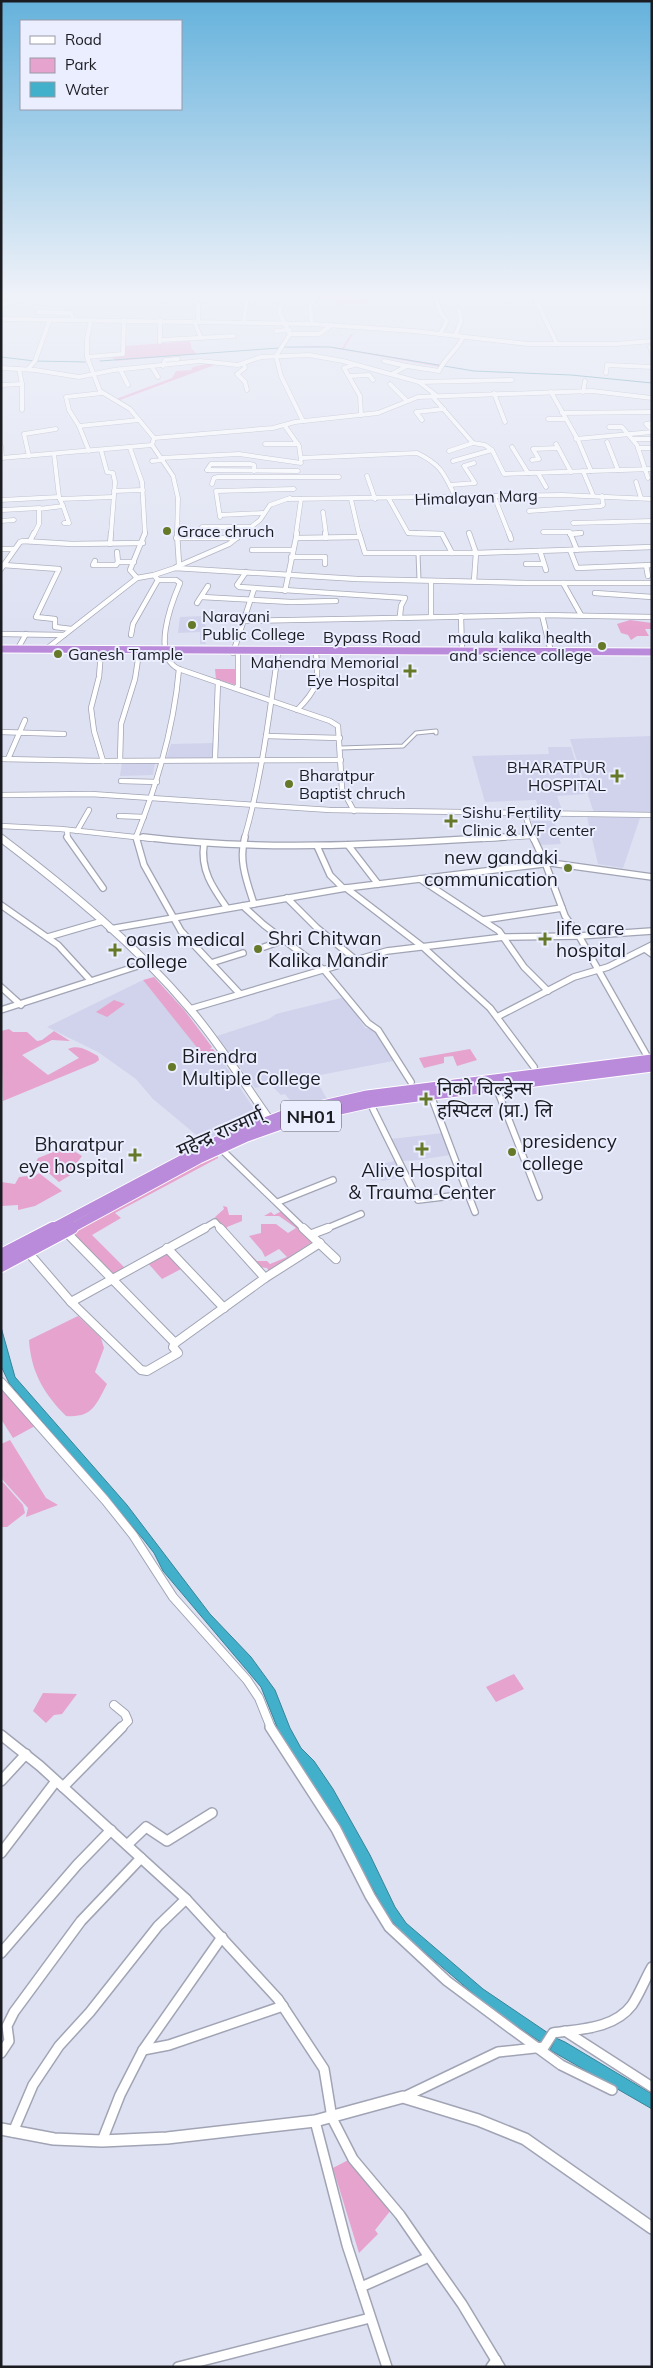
<svg xmlns="http://www.w3.org/2000/svg" width="653" height="2368" viewBox="0 0 653 2368" font-family="Mulish,'Noto Sans Devanagari',sans-serif">
	<style>
		.built { fill: #d0d3eb }
		.green { fill: #e6a3ce }
		.water { fill: #42b0ca; stroke: #368498 }
		.lines { fill: none; stroke-linecap: round; stroke-linejoin: round }
		.stream { stroke: #368498; stroke-width: 1 }
		.pedestrian-casing { stroke: #a1a4b4; stroke-width: 5 }
		.minor-far4-casing { stroke: #a1a4b4; stroke-width: 5 }
		.minor-far3-casing { stroke: #a1a4b4; stroke-width: 6 }
		.minor-far2-casing { stroke: #a1a4b4; stroke-width: 8 }
		.minor-far1-casing { stroke: #a1a4b4; stroke-width: 10 }
		.minor-casing { stroke: #a1a4b4; stroke-width: 12 }
		.tertiary-far2-casing { stroke: #a1a4b4; stroke-width: 5.5 }
		.tertiary-far1-casing { stroke: #a1a4b4; stroke-width: 9 }
		.tertiary-casing { stroke: #a1a4b4; stroke-width: 14 }
		.trunk-far2-casing { stroke: #fff; stroke-width: 9 }
		.trunk-far1-casing { stroke: #fff; stroke-width: 11 }
		.trunk-casing { stroke: #fff; stroke-width: 14 }
		.pedestrian { stroke: #fff; stroke-width: 3 }
		.minor-far4 { stroke: #fff; stroke-width: 4 }
		.minor-far3 { stroke: #fff; stroke-width: 4.5 }
		.minor-far2 { stroke: #fff; stroke-width: 5.5 }
		.minor-far1 { stroke: #fff; stroke-width: 8 }
		.minor { stroke: #fff; stroke-width: 9 }
		.tertiary-far2 { stroke: #fff; stroke-width: 4.5 }
		.tertiary-far1 { stroke: #fff; stroke-width: 7 }
		.tertiary { stroke: #fff; stroke-width: 11 }
		.trunk-far2 { stroke: #ba8bdb; stroke-width: 7 }
		.trunk-far1 { stroke: #ba8bdb; stroke-width: 9 }
		.trunk { stroke: #ba8bdb; stroke-width: 12 }
		.poi-dot { fill: #657929; stroke: #ebeeff; stroke-width: 2 }
		.labels { text-anchor: middle; dominant-baseline: central; stroke-width: 4; stroke-linejoin: round; paint-order: stroke }
		.far-street-label { font-size: 16px; fill: #1b1c22; stroke: #ebeeff }
		.far-poi-label { font-size: 16px; fill: #1b1c22; stroke: #ebeeff; text-anchor: start }
		.shield { fill: #ebeeff; stroke: #595b64; stroke-width: 1 }
		.shield-label { font-size: 18px; font-weight: bold; fill: #1b1c22 }
		.poi-label { font-size: 19px; fill: #1b1c22; stroke: #ebeeff; text-anchor: start }
		.street-label { font-size: 19px; fill: #1b1c22; stroke: #ebeeff }
	</style>
	<rect width="100%" height="100%" fill="#dee1f2"/>
	<!-- built -->
	<g class="built">
		<polygon points="205,616 206,644 200,644 200,632 178,633 180,617"/>
		<polygon points="652,736 652,813 594,813 570,739"/>
		<polygon points="214,743 213,758 166,759 171,744"/>
		<polygon points="548,747 571,747 585,794 557,796 562,810 539,810 536,800 485,802 472,756 549,754"/>
		<polygon points="122,762 155,762 153,775 120,776"/>
		<polygon points="587,817 640,818 623,868 598,864"/>
		<polygon points="531,821 554,821 561,844 540,845"/>
		<polygon points="143,980 207,1059 219,1056 260,1118 206,1143 153,1099 136,1079 98,1052 47,1027"/>
		<polygon points="345,997 365,1028 374,1029 393,1061 320,1075 321,1078 316,1080 327,1099 294,1106 285,1094 281,1095 270,1084 255,1088 217,1036 269,1019 276,1014"/>
		<polygon points="443,1133 450,1155 418,1160 401,1161 391,1139"/>
		<polygon points="395,1161 403,1177 382,1181 371,1166"/>
	</g>
	<!-- green -->
	<g class="green">
		<polygon points="317,296 356,296 370,299 366,303 341,305 336,301"/>
		<polygon points="351,334 353,334 344,349 441,365 440,367 327,347 282,348 315,346 342,348"/>
		<polygon points="190,341 192,349 197,354 116,361 112,357 125,354 125,346"/>
		<polygon points="215,362 220,363 120,400 116,399 172,378 176,371 191,370 193,367"/>
		<polygon points="630,620 652,623 652,629 645,629 649,636 637,636 631,640 628,635 621,633 617,624"/>
		<polygon points="215,669 237,669 236,685 216,679"/>
		<polygon points="154,977 185,1011 212,1047 210,1049 213,1049 217,1054 217,1057 207,1060 143,980"/>
		<polygon points="114,1000 125,1004 107,1017 96,1012"/>
		<path d="M9,1029L13,1032H27L37,1041L42,1040L54,1031L70,1041L52,1040L22,1055L48,1075L79,1058L68,1049C79,1044 88,1051 98,1056L99,1060L95,1063L3,1101L1,1031Z"/>
		<polygon points="470,1049 477,1060 457,1066 453,1056 444,1057 444,1063 424,1068 419,1058"/>
		<polygon points="56,1151 74,1151 82,1156 73,1168 72,1174 59,1182 36,1162 38,1158"/>
		<polygon points="218,1151 218,1158 115,1213 121,1218 92,1235 125,1268 113,1276 69,1232"/>
		<polygon points="39,1173 62,1191 35,1206 18,1210 18,1205 1,1206 1,1182 15,1184 19,1177 28,1176 32,1178"/>
		<polygon points="223,1206 227,1207 229,1215 242,1215 242,1221 227,1227 227,1230 257,1261 267,1261 270,1264 287,1257 279,1249 265,1257 262,1251 249,1236 261,1233 261,1224 276,1224 288,1233 296,1228 279,1216 264,1216 271,1212 274,1215 282,1211 312,1242 269,1271 267,1268 258,1267 215,1217 224,1209"/>
		<polygon points="168,1252 183,1268 162,1279 147,1262"/>
		<path d="M78,1316L101,1338L104,1348L95,1372L107,1384C96,1405 92,1418 66,1416C44,1394 31,1372 29,1340Z"/>
		<polygon points="1,1385 35,1426 13,1438 1,1419"/>
		<polygon points="10,1440 46,1498 58,1505 26,1517 28,1508 1,1478 1,1444"/>
		<polygon points="1,1480 23,1505 25,1513 7,1527 1,1527"/>
		<polygon points="514,1674 524,1689 496,1702 486,1687"/>
		<polygon points="43,1693 77,1694 62,1714 54,1715 46,1723 33,1711"/>
		<polygon points="350,2159 391,2210 375,2230 378,2234 359,2253 333,2168"/>
	</g>
	<!-- water -->
	<g class="water">
		<polygon points="1,1327 15,1377 127,1505 210,1614 251,1657 275,1690 290,1728 301,1748 314,1761 333,1789 370,1855 395,1907 406,1923 483,1989 548,2033 542,2043 490,2008 401,1932 388,1916 327,1806 281,1737 261,1687 163,1571 154,1553 143,1539 9,1383 1,1366"/>
		<polygon points="556,2038 565,2042 652,2094 652,2109 550,2050"/>
	</g>
	<g class="lines">
		<!-- stream -->
		<g class="stream">
			<polyline points="284,347 330,347 474,371 571,375 652,383"/>
			<polyline points="1,357 35,361 85,362"/>
			<polyline points="100,361 279,348"/>
		</g>
		<!-- pedestrian casing -->
		<g class="pedestrian-casing">
			<g id="pedestrian">
				<polyline points="418,553 419,580"/>
				<polyline points="341,748 403,746 416,733 436,731 436,733"/>
			</g>
		</g>
		<!-- minor-far4 casing -->
		<g class="minor-far4-casing">
			<g id="minor-far4">
				<polyline points="37,296 49,296"/>
				<polyline points="316,296 310,307 312,324 414,331 528,344 615,344 652,341"/>
				<polyline points="435,296 440,312 447,321 440,334"/>
				<polyline points="534,296 557,344"/>
				<polyline points="246,297 271,296"/>
				<polyline points="166,298 167,296"/>
				<polyline points="282,303 279,312 290,334 276,356 281,376 303,421"/>
				<polyline points="198,304 198,321"/>
				<polyline points="38,312 71,313 73,320"/>
				<polyline points="1,319 312,324"/>
				<polyline points="91,320 87,339 87,357 100,391 130,409 154,438 152,445"/>
				<polyline points="160,320 160,342"/>
				<polyline points="194,321 201,338"/>
				<polyline points="244,322 247,296"/>
				<polyline points="276,331 290,330"/>
				<polyline points="290,334 319,334 332,325"/>
				<polyline points="455,336 461,321 459,310"/>
				<polyline points="161,340 234,336"/>
				<polyline points="652,347 650,347 652,352"/>
				<polyline points="87,357 123,354 124,320"/>
				<polyline points="384,361 407,366"/>
				<polyline points="244,364 245,368 237,374 245,382 247,390"/>
				<polyline points="354,365 344,368 360,396 361,415"/>
				<polyline points="163,366 165,360 178,359"/>
				<polyline points="152,367 158,377"/>
				<polyline points="1,368 35,370 79,377 114,370 200,361 238,365 261,357 309,355 343,361 419,382 437,396"/>
				<polyline points="19,369 22,384 22,410"/>
				<polyline points="28,369 35,361 49,322"/>
				<polyline points="120,369 128,385"/>
				<polyline points="606,373 607,365 652,367"/>
				<path d="M392,374L407,366L439,371C445,357 457,351 463,337"/>
				<polyline points="349,376 369,375 373,380"/>
				<polyline points="419,382 512,380"/>
				<polyline points="390,384 407,401"/>
				<polyline points="1,385 22,384"/>
				<polyline points="551,392 578,440 591,471 652,469"/>
				<polyline points="583,392 585,381"/>
				<polyline points="494,393 505,422"/>
				<polyline points="432,396 473,443 485,445 492,450 504,474 591,471"/>
				<polyline points="562,413 652,412"/>
				<polyline points="548,419 565,419"/>
				<polyline points="422,420 416,412 444,409"/>
				<polyline points="652,423 646,424 652,430"/>
				<polyline points="79,426 69,410 66,397 102,393"/>
				<polyline points="285,426 299,446 301,460"/>
				<polyline points="609,427 622,427 637,445 648,478"/>
				<polyline points="154,438 273,428 295,422 378,413 418,397 592,391 652,398"/>
				<polyline points="576,439 652,432"/>
				<polyline points="633,439 652,439"/>
				<polyline points="607,442 618,470"/>
				<polyline points="265,444 298,444"/>
				<polyline points="556,444 571,472"/>
				<polyline points="152,445 173,476 178,498 177,534"/>
				<polyline points="1,446 2,458"/>
				<polyline points="512,447 528,473"/>
				<polyline points="130,448 142,482 145,534"/>
				<polyline points="638,448 652,448"/>
				<polyline points="101,450 107,472 113,473 115,482 111,534"/>
				<polyline points="89,451 79,426 139,420"/>
				<polyline points="449,451 473,443"/>
				<polyline points="29,456 24,434 56,429"/>
				<polyline points="1,458 152,445"/>
				<polyline points="161,458 239,454 301,463"/>
				<path d="M301,458L417,453C442,465 444,474 456,498"/>
				<polyline points="532,460 539,459 533,449 558,448"/>
				<polyline points="152,461 163,460"/>
				<polyline points="453,461 492,450"/>
				<polyline points="207,470 298,471"/>
				<polyline points="207,470 211,464 250,464 254,465 254,471"/>
				<polyline points="583,471 593,495"/>
				<polyline points="538,473 546,487"/>
				<polyline points="367,476 375,499"/>
				<polyline points="636,482 641,498"/>
				<polyline points="212,484 214,478 218,477 339,477"/>
				<polyline points="450,485 475,483 464,466 474,463"/>
				<polyline points="114,491 143,490"/>
				<polyline points="494,496 509,534"/>
				<polyline points="60,499 113,497"/>
				<polyline points="288,499 562,495 652,499"/>
				<polyline points="351,499 359,534"/>
				<polyline points="389,499 408,533 442,534"/>
				<polyline points="1,500 59,497"/>
				<polyline points="63,506 69,523 64,523"/>
				<polyline points="3,510 40,508"/>
				<polyline points="529,511 601,506 603,505 602,496"/>
				<polyline points="323,512 326,534"/>
				<polyline points="220,515 263,513"/>
				<polyline points="220,517 216,491 294,489"/>
				<polyline points="1,521 14,520"/>
				<polyline points="573,523 652,521"/>
				<polyline points="202,527 252,527"/>
				<polyline points="543,532 570,532 571,534"/>
				<polyline points="34,534 39,524 39,509 63,506 59,497 54,454"/>
				<polyline points="242,534 260,520 270,505 290,498"/>
				<polyline points="296,534 301,499"/>
				<polyline points="570,534 581,533"/>
			</g>
		</g>
		<!-- minor-far3 casing -->
		<g class="minor-far3-casing">
			<g id="minor-far3">
				<polyline points="177,533 179,564"/>
				<polyline points="325,533 326,538"/>
				<polyline points="359,533 365,553 476,553 469,533"/>
				<polyline points="409,533 442,534 452,553"/>
				<polyline points="509,533 511,539"/>
				<polyline points="570,533 577,550"/>
				<polyline points="570,534 581,533"/>
				<polyline points="176,538 237,538"/>
				<polyline points="297,538 360,537"/>
				<polyline points="30,541 34,533"/>
				<polyline points="110,544 111,533"/>
				<polyline points="1,549 14,549"/>
				<polyline points="252,550 293,550"/>
				<polyline points="570,550 577,568 652,565"/>
				<polyline points="540,551 546,570"/>
				<polyline points="291,557 325,557 325,564"/>
				<polyline points="95,561 93,565 116,565 118,562 117,552"/>
				<polyline points="118,562 134,562"/>
				<polyline points="526,564 543,564"/>
				<polyline points="3,565 59,569 36,617 55,619 55,627 71,629"/>
				<polyline points="646,565 648,576"/>
				<polyline points="176,567 229,544 243,533"/>
				<polyline points="1,569 20,542 23,541 72,544 143,543"/>
				<polyline points="246,572 237,585 239,587 405,598 401,606 400,616"/>
				<polyline points="154,575 175,568 357,579 526,583 652,583"/>
				<polyline points="137,578 130,570 145,533"/>
				<path d="M158,580H176L180,583C171,604 151,656 179,669L330,721L338,726L342,789L354,811"/>
				<polyline points="431,581 431,616"/>
				<polyline points="474,581 476,553 652,547"/>
				<polyline points="563,583 581,615"/>
				<polyline points="285,591 297,533"/>
				<polyline points="595,593 652,597"/>
				<polyline points="202,597 291,602 336,601"/>
				<polyline points="197,603 208,586"/>
				<polyline points="542,615 551,652"/>
				<polyline points="461,616 462,654"/>
				<polyline points="244,621 542,615 652,617"/>
				<polyline points="1,634 64,635"/>
				<polyline points="17,650 26,634"/>
				<polyline points="45,650 137,578 154,575 158,580 133,624 131,635"/>
				<polyline points="101,652 99,677 91,708 94,731 103,761"/>
				<polyline points="233,653 254,589"/>
				<polyline points="235,688 238,686 238,650"/>
				<path d="M297,710C318,689 319,682 316,653"/>
				<polyline points="1,732 64,734"/>
				<polyline points="266,736 340,738"/>
				<polyline points="1,759 103,761 341,760"/>
				<polyline points="8,759 25,720"/>
				<polyline points="215,759 218,682"/>
				<polyline points="120,761 121,724 135,679 139,653"/>
				<polyline points="121,781 157,782"/>
				<polyline points="1,795 91,794 330,810 652,815"/>
				<polyline points="525,814 533,839"/>
				<polyline points="119,816 144,817"/>
				<polyline points="1,826 61,829 153,839"/>
				<polyline points="67,830 68,839"/>
				<polyline points="77,831 89,810"/>
				<path d="M136,837C158,782 174,728 179,669"/>
				<path d="M244,839C262,778 269,715 278,653"/>
				<polyline points="483,839 531,836"/>
			</g>
		</g>
		<!-- minor-far2 casing -->
		<g class="minor-far2-casing">
			<g id="minor-far2">
				<polyline points="67,837 103,888"/>
				<polyline points="136,837 144,865 181,931 240,994"/>
				<path d="M143,837C264,852 383,844 504,837"/>
				<path d="M245,837C238,860 247,882 254,904"/>
				<polyline points="533,837 546,865 565,916 579,936 646,1054"/>
				<path d="M204,844C200,870 213,888 227,908"/>
				<polyline points="348,845 378,884"/>
				<polyline points="317,846 330,875 343,888"/>
				<polyline points="420,879 499,931 524,967 548,991"/>
				<polyline points="346,888 423,947 490,1008 534,1067"/>
				<polyline points="287,898 316,927 356,960"/>
				<polyline points="1,905 58,945 91,981"/>
				<polyline points="243,906 264,925 325,971 368,1023 378,1030 411,1082"/>
				<polyline points="483,920 562,908"/>
				<polyline points="110,929 346,888 551,863 652,877"/>
				<polyline points="48,937 103,921"/>
				<polyline points="264,947 284,940"/>
				<polyline points="645,949 652,954"/>
				<polyline points="211,963 243,953"/>
				<polyline points="1,987 21,1005"/>
				<polyline points="190,1009 387,951 504,937 579,936 652,931"/>
				<polyline points="1,1010 147,963"/>
				<polyline points="497,1017 574,977 608,967 652,945"/>
				<polyline points="498,1092 539,1197"/>
				<polyline points="373,1109 418,1200 468,1194 433,1101"/>
				<polyline points="221,1149 304,1229"/>
				<polyline points="468,1194 475,1212"/>
				<polyline points="278,1202 333,1180"/>
				<polyline points="203,1229 215,1222 221,1229"/>
				<polyline points="325,1229 361,1214"/>
			</g>
		</g>
		<!-- minor-far1 casing -->
		<g class="minor-far1-casing">
			<g id="minor-far1">
				<polyline points="220,1228 265,1278"/>
				<polyline points="303,1228 336,1259"/>
				<polyline points="65,1231 175,1343 265,1278 320,1243"/>
				<polyline points="312,1234 328,1228"/>
				<polyline points="167,1248 224,1308"/>
				<polyline points="27,1251 71,1302 205,1228"/>
				<polyline points="71,1302 141,1370 147,1371 178,1353 173,1347 175,1343"/>
				<polyline points="1,1382 105,1500 133,1535 173,1597 247,1680 259,1698 271,1728"/>
				<polyline points="114,1705 125,1714 128,1721 121,1728"/>
			</g>
		</g>
		<!-- minor casing -->
		<g class="minor-casing">
			<g id="minor">
				<polyline points="270,1727 336,1829 370,1896 389,1927 447,1981 517,2033 561,2065 612,2090"/>
				<polyline points="1,1735 40,1766 186,1899 278,1999 324,2069 332,2118 353,2159 400,2215 429,2257 361,2287"/>
				<polyline points="1,1781 26,1754"/>
				<polyline points="63,1787 122,1727"/>
				<polyline points="127,1845 146,1827 167,1841 212,1813"/>
				<polyline points="1,1853 56,1781"/>
				<polyline points="222,1937 143,2050 169,2045 283,2006"/>
				<polyline points="1,1953 77,1865 111,1830"/>
				<polyline points="565,2031 652,2087"/>
				<polyline points="1,2053 9,2041 7,2026 14,2012 81,1921 141,1858"/>
				<path d="M404,2097L498,2052L544,2047L553,2033C580,2029 614,2029 632,2005C640,1993 645,1979 652,1967"/>
				<polyline points="315,2121 347,2245 387,2367"/>
				<polyline points="13,2132 33,2085 59,2046 90,2012 158,1926 186,1899"/>
				<polyline points="102,2141 120,2095 143,2050"/>
				<polyline points="429,2257 462,2304 500,2367"/>
				<polyline points="178,2367 370,2318"/>
				<polyline points="491,2367 496,2360"/>
			</g>
		</g>
		<!-- tertiary-far2 casing -->
		<g class="tertiary-far2-casing">
			<polyline id="tertiary-far2" points="1,306 23,296"/>
		</g>
		<!-- tertiary-far1 casing -->
		<g class="tertiary-far1-casing">
			<path id="tertiary-far1" d="M1,838C68,889 135,944 190,1009C220,1044 245,1085 272,1123"/>
		</g>
		<!-- tertiary casing -->
		<g class="tertiary-casing">
			<polyline id="tertiary" points="1,2129 54,2139 102,2141 167,2138 315,2121 403,2097 478,2120 525,2139 652,2228"/>
		</g>
		<!-- trunk-far2 casing -->
		<g class="trunk-far2-casing">
			<polyline id="trunk-far2" points="1,649 652,652"/>
		</g>
		<!-- trunk-far1 casing -->
		<g class="trunk-far1-casing">
			<g id="trunk-far1">
				<polyline points="51,1229 217,1141 288,1113 367,1095 652,1059"/>
				<polyline points="70,1229 199,1159 247,1137 295,1120 371,1103 652,1067"/>
			</g>
		</g>
		<!-- trunk casing -->
		<g class="trunk-casing">
			<g id="trunk">
				<polyline points="1,1255 53,1228"/>
				<polyline points="1,1266 72,1228"/>
			</g>
		</g>
		<!-- pedestrian -->
		<use href="#pedestrian" class="pedestrian"/>
		<!-- minor-far4 -->
		<use href="#minor-far4" class="minor-far4"/>
		<!-- minor-far3 -->
		<use href="#minor-far3" class="minor-far3"/>
		<!-- minor-far2 -->
		<use href="#minor-far2" class="minor-far2"/>
		<!-- minor-far1 -->
		<use href="#minor-far1" class="minor-far1"/>
		<!-- minor -->
		<use href="#minor" class="minor"/>
		<!-- tertiary-far2 -->
		<use href="#tertiary-far2" class="tertiary-far2"/>
		<!-- tertiary-far1 -->
		<use href="#tertiary-far1" class="tertiary-far1"/>
		<!-- tertiary -->
		<use href="#tertiary" class="tertiary"/>
		<!-- trunk-far2 -->
		<use href="#trunk-far2" class="trunk-far2"/>
		<!-- trunk-far1 -->
		<use href="#trunk-far1" class="trunk-far1"/>
		<!-- trunk -->
		<use href="#trunk" class="trunk"/>
	</g>
	<!-- sky -->
	<linearGradient id="sky" x2="0" y2="1"><stop stop-color="#65b2dc"/><stop offset="0.47" stop-color="#f0f2f9"/><stop offset="1" stop-color="#f0f2f9" stop-opacity="0"/></linearGradient>
	<rect width="653" height="628" fill="url(#sky)"/>
	<!-- markers -->
	<g class="poi-dot">
		<circle cx="167" cy="531" r="5"/>
		<circle cx="192" cy="625" r="5"/>
		<circle cx="602" cy="646" r="5"/>
		<circle cx="58" cy="654" r="5"/>
		<path d="M407.5 663.5h5v5h5v5h-5v5h-5v-5h-5v-5h5z"/>
		<path d="M614.5 768.5h5v5h5v5h-5v5h-5v-5h-5v-5h5z"/>
		<circle cx="289" cy="784" r="5"/>
		<path d="M448.5 813.5h5v5h5v5h-5v5h-5v-5h-5v-5h5z"/>
		<circle cx="568" cy="868" r="5"/>
		<path d="M542.5 931.5h5v5h5v5h-5v5h-5v-5h-5v-5h5z"/>
		<circle cx="258" cy="949" r="5"/>
		<path d="M112.5 942.5h5v5h5v5h-5v5h-5v-5h-5v-5h5z"/>
		<circle cx="172" cy="1067" r="5"/>
		<path d="M423.5 1091.5h5v5h5v5h-5v5h-5v-5h-5v-5h5z"/>
		<path d="M419.5 1141.5h5v5h5v5h-5v5h-5v-5h-5v-5h5z"/>
		<circle cx="512" cy="1152" r="5"/>
		<path d="M132.5 1147.5h5v5h5v5h-5v5h-5v-5h-5v-5h5z"/>
	</g>
	<g class="labels">
		<!-- far-street labels -->
		<g class="far-street-label">
			<text transform="translate(476 497) rotate(-2)">Himalayan Marg</text>
			<text x="372" y="637">Bypass Road</text>
		</g>
		<!-- far-poi labels -->
		<g class="far-poi-label">
			<text x="177" y="531">Grace chruch</text>
			<text x="202" y="616">Narayani<tspan x="202" dy="18">Public College</tspan></text>
			<text x="592" y="637" text-anchor="end">maula kalika health<tspan x="592" dy="18">and science college</tspan></text>
			<text x="68" y="654">Ganesh Tample</text>
			<text x="399" y="662" text-anchor="end">Mahendra Memorial<tspan x="399" dy="18">Eye Hospital</tspan></text>
			<text x="606" y="767" text-anchor="end">BHARATPUR<tspan x="606" dy="18">HOSPITAL</tspan></text>
			<text x="299" y="775">Bharatpur<tspan x="299" dy="18">Baptist chruch</tspan></text>
			<text x="462" y="812">Sishu Fertility<tspan x="462" dy="18">Clinic &amp; IVF center</tspan></text>
		</g>
		<!-- shield labels -->
		<rect class="shield" x="281" y="1100.5" width="60" height="31" rx="4"/>
		<g class="shield-label">
			<text x="311" y="1116">NH01</text>
		</g>
		<!-- poi labels -->
		<g class="poi-label">
			<text x="558" y="857" text-anchor="end">new gandaki<tspan x="558" dy="22">communication</tspan></text>
			<text x="556" y="928">life care<tspan x="556" dy="22">hospital</tspan></text>
			<text x="268" y="938">Shri Chitwan<tspan x="268" dy="22">Kalika Mandir</tspan></text>
			<text x="126" y="939">oasis medical<tspan x="126" dy="22">college</tspan></text>
			<text x="182" y="1056">Birendra<tspan x="182" dy="22">Multiple College</tspan></text>
			<text x="437" y="1088">निको चिल्ड्रेन्स<tspan x="437" dy="22">हस्पिटल (प्रा.) लि</tspan></text>
			<text x="522" y="1141">presidency<tspan x="522" dy="22">college</tspan></text>
			<text x="124" y="1144" text-anchor="end">Bharatpur<tspan x="124" dy="22">eye hospital</tspan></text>
			<text x="422" y="1170" text-anchor="middle">Alive Hospital<tspan x="422" dy="22">&amp; Trauma Center</tspan></text>
		</g>
		<!-- street labels -->
		<g class="street-label">
			<text transform="translate(220 1132) rotate(-24)">महेन्द्र राज्मार्ग्</text>
		</g>
	</g>
	<!-- border -->
	<rect width="653" height="2368" fill="none" stroke="#1b1c22" stroke-width="5"/>
	<!-- legend -->
	<rect x="20" y="20" width="162" height="90" fill="#ebeeff" stroke="#989aa7"/>
	<rect x="30" y="36" width="25" height="8" fill="#ffffff" stroke="#989aa7"/>
	<text x="65" y="45" font-size="15" fill="#1b1c22">Road</text>
	<rect x="30" y="58" width="25" height="15" fill="#e6a3ce" stroke="#989aa7"/>
	<text x="65" y="70" font-size="15" fill="#1b1c22">Park</text>
	<rect x="30" y="82" width="25" height="15" fill="#42b0ca" stroke="#989aa7"/>
	<text x="65" y="95" font-size="15" fill="#1b1c22">Water</text>
</svg>
